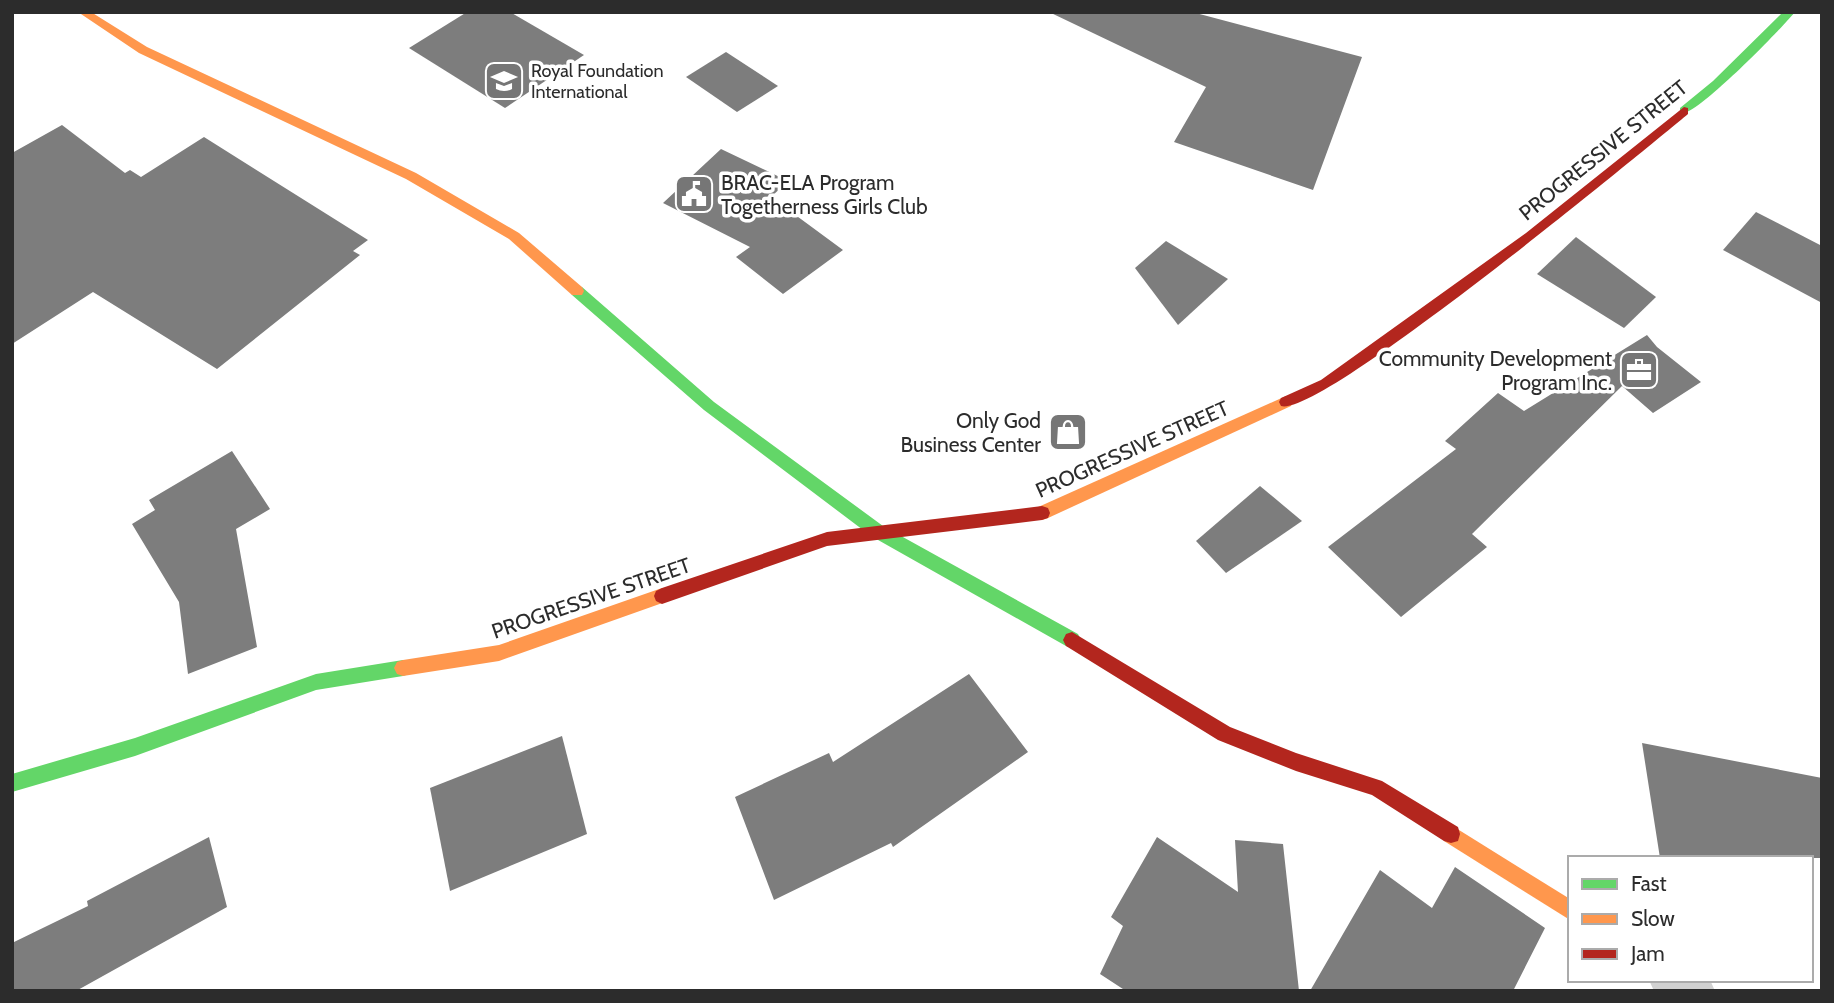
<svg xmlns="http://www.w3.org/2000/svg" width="1834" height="1003" viewBox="0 0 1834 1003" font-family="Cabin,sans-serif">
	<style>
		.building { fill: #7d7d7d }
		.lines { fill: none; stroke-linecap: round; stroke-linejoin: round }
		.street { fill: #d1d1d1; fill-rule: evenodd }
		.fast { fill: #63d668; fill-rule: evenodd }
		.slow { fill: #ff974d; fill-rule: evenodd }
		.jam { fill: #b3261e; fill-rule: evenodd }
		.labels { text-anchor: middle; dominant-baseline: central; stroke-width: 7; stroke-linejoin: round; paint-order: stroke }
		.far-poi-label { font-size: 18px; fill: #2c2c2c; stroke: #fff; text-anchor: start }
		.street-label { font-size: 21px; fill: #2c2c2c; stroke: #fff }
		.poi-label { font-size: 21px; fill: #2c2c2c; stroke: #fff; text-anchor: end }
	</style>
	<rect width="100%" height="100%" fill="#fff"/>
	<!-- building -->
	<g class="building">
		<polygon points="467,12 510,12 584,55 505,108 409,48"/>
		<polygon points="1049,12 1192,12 1362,57 1313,190 1174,142 1206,87"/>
		<polygon points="726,52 778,86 737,112 686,77"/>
		<polygon points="62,125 125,173 130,170 141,177 204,137 368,240 353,251 360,255 217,369 93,292 12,344 12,153"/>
		<polygon points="721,149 788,181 771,197 843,250 783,294 736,257 750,247 663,203"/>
		<polygon points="1756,212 1822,246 1822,303 1723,250"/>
		<polygon points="1576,237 1656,297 1624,328 1537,274"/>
		<polygon points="1166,241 1228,279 1178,325 1135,268"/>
		<polygon points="1647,335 1657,347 1701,382 1653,413 1622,386 1472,534 1487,547 1401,617 1328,547 1456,449 1445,441 1498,393 1524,411"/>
		<polygon points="232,451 270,509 236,529 257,647 188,674 179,602 132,524 155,510 149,500"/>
		<polygon points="1260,486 1302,521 1226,573 1196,541"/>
		<polygon points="969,674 1028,752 893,847 891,843 774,900 735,797 829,753 833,762"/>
		<polygon points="562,736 587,834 450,891 430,788"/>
		<polygon points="1642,743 1822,778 1822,858 1660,858"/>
		<polygon points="209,837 227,907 76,991 12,991 12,943 88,906 87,901"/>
		<polygon points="1157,837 1238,892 1235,840 1283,844 1299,991 1126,991 1100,974 1123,926 1111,917"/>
		<polygon points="1455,867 1545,928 1513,991 1310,991 1380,870 1432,908"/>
	</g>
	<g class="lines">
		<!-- street -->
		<polygon class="street" points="1649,980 1710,980 1715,991 1654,991"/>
		<!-- fast -->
		<g class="fast">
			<path d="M1783,12H1795C1781,29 1696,117 1680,114V108L1713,81Z"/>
			<polygon points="577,286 582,287 714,402 883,526 1078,634 1081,640 1078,646 1072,648 1066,646 871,536 704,410 572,295 570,291 572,287"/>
			<polygon points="403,660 409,662 412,668 409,674 403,676 316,690 135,756 12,792 12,774 135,738 316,674"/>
		</g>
		<!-- slow -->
		<g class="slow">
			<polygon points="78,12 91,12 147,47 416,173 519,233 582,287 584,291 582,295 572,295 509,239 406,179 139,53"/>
			<polygon points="1286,396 1293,402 1291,406 1048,518 1042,520 1036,518 1034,513 1036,508"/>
			<polygon points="662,588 668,591 670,596 668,601 499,661 403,676 397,674 394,668 397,662 403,660 499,645"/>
			<polygon points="1451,825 1570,899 1570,920 1444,841 1442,834 1444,827"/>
		</g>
		<!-- jam -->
		<g class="jam">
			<path d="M1684,107L1688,108V114C1641,153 1319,419 1281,406L1279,402L1281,398L1321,380L1526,233Z"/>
			<polygon points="1042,506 1048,508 1050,513 1048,518 1042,520 827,546 662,604 656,601 654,596 656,591 662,588 827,532"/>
			<polygon points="1072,632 1230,727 1296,753 1382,781 1458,827 1460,834 1458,841 1451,843 1444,841 1372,795 1296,771 1218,740 1066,646 1063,640 1066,634"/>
		</g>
	</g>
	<!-- icons -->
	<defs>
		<g id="school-square" transform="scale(2.0125)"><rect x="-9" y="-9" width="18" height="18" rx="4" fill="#767676" stroke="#fff"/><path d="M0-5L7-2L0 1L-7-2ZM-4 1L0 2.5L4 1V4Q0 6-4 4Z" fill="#fff"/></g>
		<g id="civic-square" transform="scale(2.0125)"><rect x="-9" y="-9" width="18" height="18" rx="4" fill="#767676" stroke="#fff"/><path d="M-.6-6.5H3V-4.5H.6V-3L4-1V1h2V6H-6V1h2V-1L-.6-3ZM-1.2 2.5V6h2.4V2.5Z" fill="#fff"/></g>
		<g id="office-square" transform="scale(2.0125)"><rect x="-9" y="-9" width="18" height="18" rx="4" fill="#767676" stroke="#fff"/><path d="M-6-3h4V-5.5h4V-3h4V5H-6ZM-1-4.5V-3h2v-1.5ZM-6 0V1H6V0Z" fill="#fff"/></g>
		<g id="shop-square" transform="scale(2.0125)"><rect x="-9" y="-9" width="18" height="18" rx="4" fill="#767676" stroke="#fff"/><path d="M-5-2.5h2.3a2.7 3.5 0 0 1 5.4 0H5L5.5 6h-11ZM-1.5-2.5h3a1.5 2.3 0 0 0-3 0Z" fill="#fff"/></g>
	</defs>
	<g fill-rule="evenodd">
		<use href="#school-square" x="504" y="81"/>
		<use href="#civic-square" x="694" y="194"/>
		<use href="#office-square" x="1639" y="370"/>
		<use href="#shop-square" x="1068" y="432"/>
	</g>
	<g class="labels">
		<!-- far-poi labels -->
		<g class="far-poi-label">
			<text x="531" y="71">Royal Foundation<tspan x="531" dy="21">International</tspan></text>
		</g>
		<!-- street labels -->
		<g class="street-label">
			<text transform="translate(1603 150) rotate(-39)">PROGRESSIVE STREET</text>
			<text transform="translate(1132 449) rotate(-24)">PROGRESSIVE STREET</text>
			<text transform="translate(591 598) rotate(-19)">PROGRESSIVE STREET</text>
		</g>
		<!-- poi labels -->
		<g class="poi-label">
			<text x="721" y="182" text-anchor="start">BRAC-ELA Program<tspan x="721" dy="24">Togetherness Girls Club</tspan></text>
			<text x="1612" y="358">Community Development<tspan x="1612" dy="24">Program Inc.</tspan></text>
			<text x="1041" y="420">Only God<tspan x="1041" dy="24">Business Center</tspan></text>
		</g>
	</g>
	<!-- border -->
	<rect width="1834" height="1003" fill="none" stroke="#2c2c2c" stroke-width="28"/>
	<!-- legend -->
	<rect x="1568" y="856" width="245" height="126" fill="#ffffff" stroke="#ababab" stroke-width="2"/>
	<rect x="1582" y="879" width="35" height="10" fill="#63d668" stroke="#ababab" stroke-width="2"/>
	<text x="1631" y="891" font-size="21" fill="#2c2c2c">Fast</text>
	<rect x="1582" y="914" width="35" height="10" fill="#ff974d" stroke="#ababab" stroke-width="2"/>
	<text x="1631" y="926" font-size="21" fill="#2c2c2c">Slow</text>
	<rect x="1582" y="949" width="35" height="10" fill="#b3261e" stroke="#ababab" stroke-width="2"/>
	<text x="1631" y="961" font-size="21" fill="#2c2c2c">Jam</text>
</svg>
